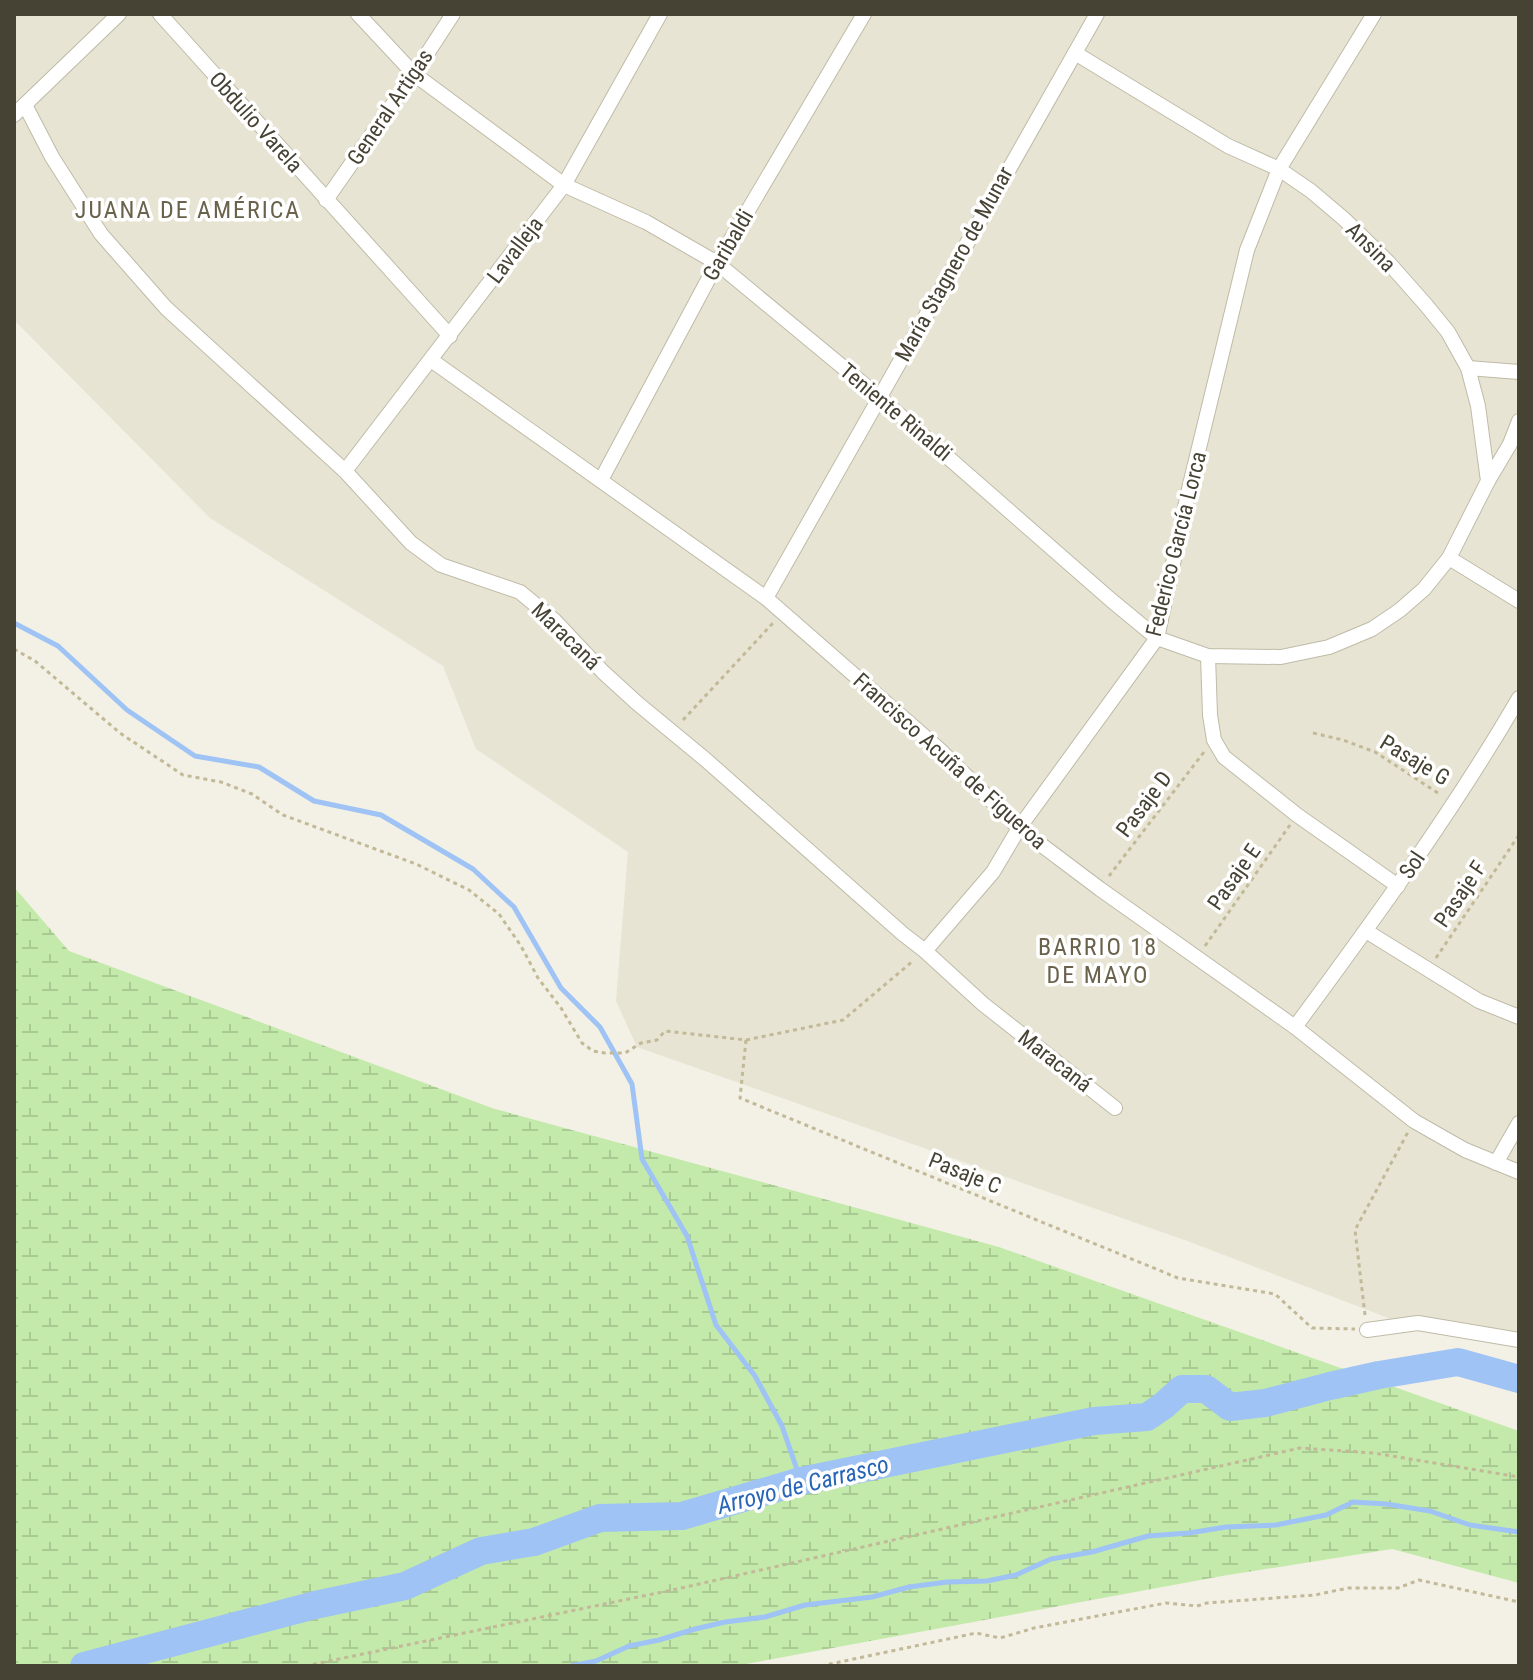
<svg xmlns="http://www.w3.org/2000/svg" width="1533" height="1680" viewBox="0 0 1533 1680" font-family="'Roboto Condensed',sans-serif">
	<style>
		.residential { fill: #e8e4d3 }
		.wetland { fill: url(#wetland-marsh) }
		.lines { fill: none; stroke-linecap: round; stroke-linejoin: round }
		.stream { stroke: #9ec3f4; stroke-width: 5 }
		.river { stroke: #9ec3f4; stroke-width: 28 }
		.minor-casing { stroke: #bfbba7; stroke-width: 16 }
		.path { stroke: #c2b998; stroke-width: 3; stroke-dasharray: 4 4; stroke-linecap: butt }
		.minor { stroke: #fff; stroke-width: 14 }
		.labels { text-anchor: middle; dominant-baseline: central; stroke-width: 7; stroke-linejoin: round; paint-order: stroke }
		.street-label { font-size: 22px; fill: #464234; stroke: #fff }
		.neighbourhood-label { font-size: 24px; letter-spacing: 2px; fill: #6a624b; stroke: #fff }
		.water-label { font-size: 24px; font-style: italic; fill: #2865b7; stroke: #fff }
	</style>
	<defs>
		<pattern id="wetland-marsh" width="20" height="14" patternUnits="userSpaceOnUse" patternTransform="scale(2)"><rect width="20" height="14" fill="#c4eaab"/><path d="M1 5h8M5 5V1M11 12h8M15 12V8" fill="none" stroke="#aaca94"/></pattern>
	</defs>
	<rect width="100%" height="100%" fill="#f3f1e5"/>
	<!-- residential -->
	<polygon class="residential" points="14,14 1519,14 1519,1347 1404,1324 1190,1242 637,1047 616,1001 628,852 476,749 443,666 210,518 14,320"/>
	<!-- wetland -->
	<polygon class="wetland" points="14,887 69,951 492,1108 999,1247 1519,1431 1519,1583 1392,1549 1222,1576 735,1666 14,1666"/>
	<g class="lines">
		<!-- stream -->
		<g class="stream">
			<polyline points="14,623 58,646 127,710 195,756 259,767 314,801 381,815 473,869 514,907 561,988 600,1027 632,1084 642,1159 687,1236 716,1325 755,1376 782,1426 801,1481"/>
			<polyline points="571,1666 596,1661 629,1646 659,1640 695,1629 725,1622 765,1617 805,1605 872,1597 909,1587 947,1582 987,1581 1016,1575 1051,1559 1092,1552 1148,1536 1189,1533 1226,1527 1276,1525 1326,1515 1353,1502 1386,1504 1430,1511 1470,1525 1519,1532"/>
		</g>
		<!-- river -->
		<polyline class="river" points="84,1666 315,1605 405,1586 481,1551 534,1542 600,1518 682,1516 801,1481 1094,1421 1147,1417 1163,1406 1182,1389 1206,1389 1230,1407 1265,1403 1330,1386 1379,1375 1458,1362 1519,1379"/>
		<!-- minor casing -->
		<g class="minor-casing">
			<g id="minor">
				<polyline points="160,14 450,336"/>
				<polyline points="358,14 414,74 564,185 646,222 717,263 879,397 1111,600 1157,638 1208,656 1281,657 1329,647 1372,629 1400,610 1424,589 1449,558 1488,481 1478,406 1468,368 1448,332 1426,305 1388,262 1344,219 1311,191 1279,169 1228,146 1075,53"/>
				<polyline points="25,105 52,157 101,234 166,308 345,471 411,543 441,565 520,592 555,621 603,672 637,703 706,760 903,934 925,951 983,1004 1115,1108"/>
				<polyline points="14,115 119,14"/>
				<polyline points="326,200 414,74 453,14"/>
				<polyline points="431,360 766,598 940,750 1019,828 1100,889 1295,1027 1414,1121 1465,1150 1519,1172"/>
				<polyline points="1468,368 1519,372"/>
				<polyline points="345,471 564,185 660,14"/>
				<polyline points="601,480 717,263 864,14"/>
				<polyline points="1488,481 1510,444 1519,421"/>
				<polyline points="1449,558 1519,601"/>
				<polyline points="766,598 1097,14"/>
				<polyline points="1208,656 1210,715 1214,740 1224,757 1297,815 1398,886"/>
				<polyline points="1366,931 1479,1001 1519,1017"/>
				<polyline points="925,951 993,872 1019,828 1157,638 1189,489 1247,250 1279,169 1374,14"/>
				<path d="M1295,1027C1374,920 1452,813 1519,698"/>
				<polyline points="1496,1163 1519,1123"/>
				<polyline points="1367,1330 1418,1323 1519,1340"/>
			</g>
		</g>
		<!-- path -->
		<g class="path">
			<polyline points="14,649 35,661 120,733 183,775 221,782 252,794 283,815 416,864 469,890 499,914 521,946 538,978 561,1008 582,1043 593,1051 605,1053 625,1053 641,1043 657,1040 665,1031 746,1040 843,1020 913,961"/>
			<polyline points="683,720 773,623"/>
			<polyline points="1313,733 1343,740 1375,752 1441,795"/>
			<polyline points="1109,876 1204,752"/>
			<polyline points="1205,946 1290,825"/>
			<polyline points="1436,958 1519,835"/>
			<polyline points="746,1040 740,1098 1178,1278 1275,1294 1312,1328 1355,1329"/>
			<polyline points="1365,1315 1355,1230 1408,1132"/>
			<polyline points="305,1666 677,1589 1300,1448 1374,1453 1519,1477"/>
			<polyline points="821,1666 976,1633 1000,1638 1034,1628 1166,1603 1197,1606 1207,1603 1315,1595 1348,1588 1398,1588 1419,1580 1519,1602"/>
		</g>
		<!-- minor -->
		<use href="#minor" class="minor"/>
	</g>
	<g class="labels">
		<!-- street labels -->
		<g class="street-label">
			<text transform="translate(390 107) rotate(-56)">General Artigas</text>
			<text transform="translate(256 122) rotate(48)">Obdulio Varela</text>
			<text transform="translate(728 245) rotate(-60)">Garibaldi</text>
			<text transform="translate(1371 247) rotate(45)">Ansina</text>
			<text transform="translate(515 250) rotate(-53)">Lavalleja</text>
			<text transform="translate(954 264) rotate(-61)">María Stagnero de Munar</text>
			<text transform="translate(896 412) rotate(40)">Teniente Rinaldi</text>
			<text transform="translate(1176 544) rotate(-76)">Federico García Lorca</text>
			<text transform="translate(566 636) rotate(44)">Maracaná</text>
			<text transform="translate(1415 760) rotate(31)">Pasaje G</text>
			<text transform="translate(950 761) rotate(42)">Francisco Acuña de Figueroa</text>
			<text transform="translate(1144 804) rotate(-53)">Pasaje D</text>
			<text transform="translate(1412 865) rotate(-56)">Sol</text>
			<text transform="translate(1234 877) rotate(-55)">Pasaje E</text>
			<text transform="translate(1460 894) rotate(-56)">Pasaje F</text>
			<text transform="translate(1055 1061) rotate(38)">Maracaná</text>
			<text transform="translate(965 1173) rotate(22)">Pasaje C</text>
		</g>
		<!-- neighbourhood labels -->
		<g class="neighbourhood-label">
			<text x="188" y="210">JUANA DE AMÉRICA</text>
			<text x="1098" y="947">BARRIO 18<tspan x="1098" dy="28">DE MAYO</tspan></text>
		</g>
		<!-- water labels -->
		<g class="water-label">
			<text transform="translate(803 1485) rotate(-14)">Arroyo de Carrasco</text>
		</g>
	</g>
	<!-- border -->
	<rect width="1533" height="1680" fill="none" stroke="#464234" stroke-width="32"/>
</svg>
